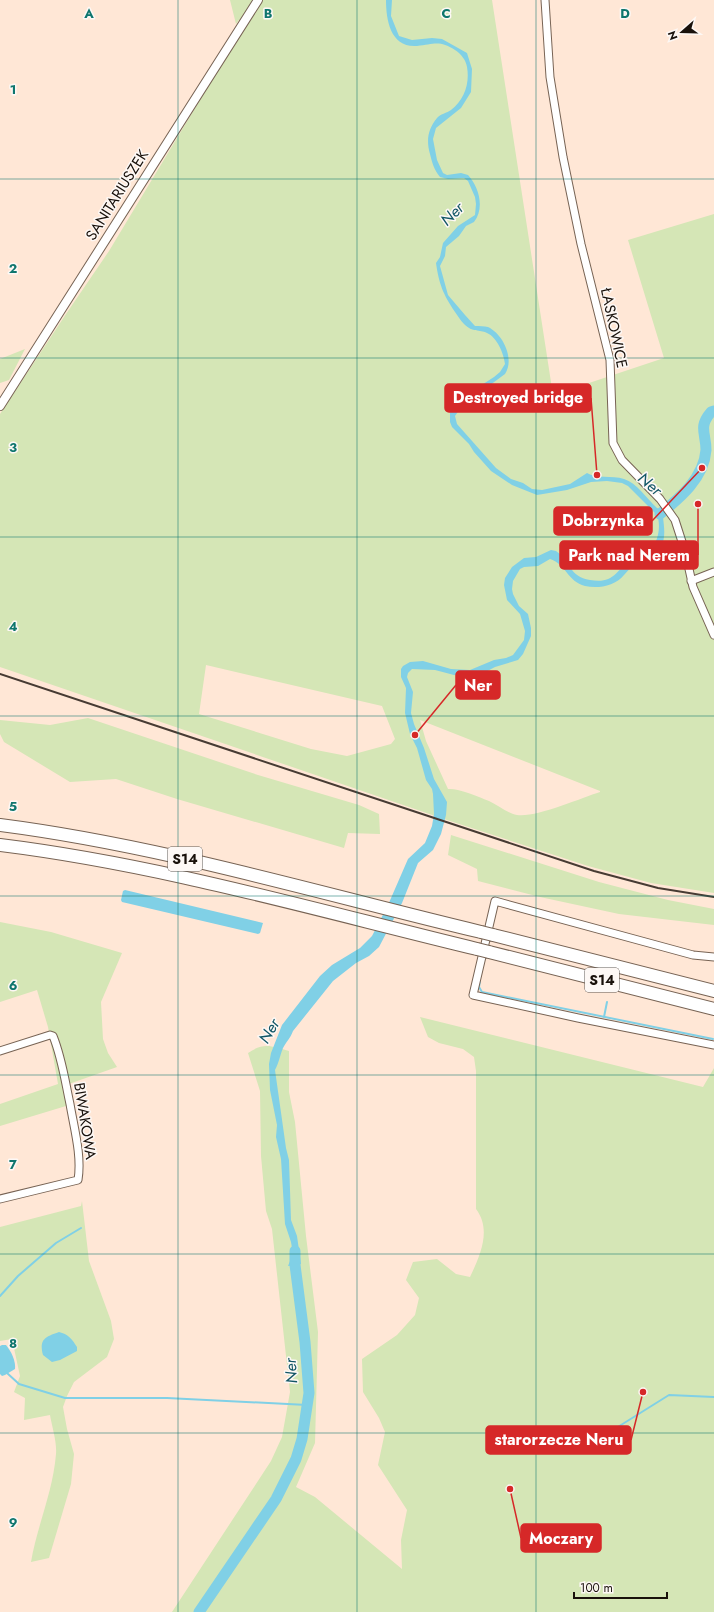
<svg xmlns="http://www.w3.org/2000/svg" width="714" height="1612" viewBox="0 0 714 1612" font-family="Jost,sans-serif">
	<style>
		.green { fill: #d5e6b6; fill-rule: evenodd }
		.water { fill: #80d0e6 }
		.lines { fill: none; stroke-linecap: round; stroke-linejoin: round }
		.stream { stroke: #80d0e6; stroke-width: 2 }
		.river { stroke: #80d0e6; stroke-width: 11 }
		.minor-casing { stroke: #776354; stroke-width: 9 }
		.tertiary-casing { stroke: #776354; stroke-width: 10 }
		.motorway-casing { stroke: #776354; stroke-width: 14 }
		.minor { stroke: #fff; stroke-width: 7 }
		.tertiary { stroke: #fff; stroke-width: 8 }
		.motorway { stroke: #fff; stroke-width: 12 }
		.rail { stroke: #473b33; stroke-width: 2 }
		.motorway-bridge-casing { stroke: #776354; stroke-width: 14; stroke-linecap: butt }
		.motorway-bridge { stroke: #fff; stroke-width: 12 }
		.grid { fill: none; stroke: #0f766e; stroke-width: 1; stroke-opacity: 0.55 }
		.labels { text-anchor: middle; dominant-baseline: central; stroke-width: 3; stroke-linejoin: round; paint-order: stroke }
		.shield { fill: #fdf8f5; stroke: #5d5651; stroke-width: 1 }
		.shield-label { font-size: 14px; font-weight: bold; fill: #19110b }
		.street-label { font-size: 15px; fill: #19110b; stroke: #fdf8f5 }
		.water-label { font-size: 16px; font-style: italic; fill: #125666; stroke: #fdf8f5 }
		.grid-label { font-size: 13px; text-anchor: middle; font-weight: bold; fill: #0f766e; stroke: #fdf8f5; stroke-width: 3; stroke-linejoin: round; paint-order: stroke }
		.leader { fill: none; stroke: #d62828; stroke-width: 1.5 }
		.callout-dot { fill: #d62828; stroke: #fdf8f5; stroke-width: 1.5 }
		.callout { fill: #d62828; stroke: #d62828; stroke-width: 1.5 }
		.callout-label { font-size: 16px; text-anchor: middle; font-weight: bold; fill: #fff }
	</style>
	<rect width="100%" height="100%" fill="#ffe7d6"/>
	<!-- green -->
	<g class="green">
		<path d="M230,0H492L553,395L664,358L628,240L714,214V893L651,883L588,866L447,820L0,667V414L66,314L109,251L245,25L239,20L236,24ZM206,665L382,706L395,739L391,744L347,756L311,749L199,714ZM420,720L600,791V792C581,798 535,818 517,815C507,813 498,805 489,801C479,797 458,788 448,789L426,741Z"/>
		<polygon points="25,349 9,380 0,383 0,359"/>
		<polygon points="88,718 258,775 359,805 379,814 380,834 348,833 344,848 177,799 116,779 70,782 4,742 0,734 0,720 50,725"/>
		<polygon points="451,835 599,882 668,900 714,909 714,925 619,914 540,897 478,881 477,869 448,855"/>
		<polygon points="0,922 51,932 122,953 101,1002 103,1039 108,1053 117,1067 66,1085 66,1106 0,1126 0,1104 58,1084 48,1027 37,990 0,1002"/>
		<path d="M420,1017L703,1087L714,1068V1612H172L271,1461L282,1437L290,1392L272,1229L266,1211L261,1156L260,1091L248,1053C264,1042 271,1046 289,1051V1092L295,1122L306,1236L318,1332L315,1443L296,1487L315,1497L402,1569L401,1540L407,1510L378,1465L385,1432L379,1418L363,1392L362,1359L397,1335L415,1315L419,1298L406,1280L413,1262L437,1259L456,1274L470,1277C480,1256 492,1230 476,1209V1071L474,1057L463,1049L439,1043L428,1037Z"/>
		<path d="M82,1201L89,1261L111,1321L114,1339L107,1357L74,1382L67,1396L63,1407L67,1429L74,1454L71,1484L49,1558L31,1562C37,1526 53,1492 56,1454C57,1442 52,1427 50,1415L24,1420L25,1398L14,1392L20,1376L12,1339L0,1341V1227L81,1206Z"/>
	</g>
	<!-- water -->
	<g class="water">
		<path d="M386,0H392L391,16L399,36L412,40L432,38L442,39L467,53L472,69L471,92L461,108L436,128L433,139L437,160L443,173L447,175L461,173L468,175C479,187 485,208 474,222L466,226L459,236L446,247L445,256L440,266L448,295L465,315L475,326C480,326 484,326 488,327C503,334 515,359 505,374L482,391L467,399L455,416L457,424L496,468L511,479L523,483L532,489L542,490L570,484L587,473C596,479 612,475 624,479C637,483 646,498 657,508L662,510L666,508L668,512L663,517C664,527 666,537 661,547C653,560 649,554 639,560C633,564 629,570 624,575C615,586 598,589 585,586C568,582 565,563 550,559L538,566L524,567L520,569L513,581L512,589L513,594L519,606L528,614L531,628V636L523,654L518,660L495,667L480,675L470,676L454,675L435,670L412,669L408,673L407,677L413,692L411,713L414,724L424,748L434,779L447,802L446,815L441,834L433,850L418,863L402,903L379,947L369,956L356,963L333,981L293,1031C290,1039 286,1042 283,1048C280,1055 279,1063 275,1070L286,1148L289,1160L291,1220L297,1236L301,1264L288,1266L293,1254L291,1242L285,1224L281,1159L276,1137L277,1125L270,1090L269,1064L271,1053L282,1025L320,976L332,965L360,948L372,936L388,905L408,859L425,843L432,826L434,814L433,794L432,789L426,780L417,748L410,734L405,713L406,688L401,677V669L403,666L410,662L423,661L451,669L470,670L494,660L506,658L513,655L524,640L525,631L520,614L507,600L504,585L505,578L512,567L524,558L536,557L551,550L556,551C571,561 569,577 590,580C613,584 616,572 631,558C636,553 644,553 650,549C659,542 661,524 657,515L628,486L622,483L607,481L591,482L567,490L537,495L512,485L491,471L474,452L469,444L452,427L450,422V413L455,405L463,397L494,377L500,372L505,364C504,354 497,337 487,333C479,329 473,333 464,324C461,321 458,316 455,312C443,294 439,284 436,263L440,257L443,243L458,226L475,215L476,204L475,197L468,181L464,178L448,179L440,177C434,170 432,162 430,154C426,140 428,129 437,118C440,114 447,113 451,110C464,100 470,84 467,67C466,60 461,54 455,50C440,40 434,44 417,46C391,48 386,21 386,0Z"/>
		<polygon points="125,890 263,923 260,933 258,934 122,902 121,900 123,891"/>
		<path d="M59,1332C68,1334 72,1339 77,1347V1351L60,1360L52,1362L43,1355C39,1339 45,1337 59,1332Z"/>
		<path d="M2,1345H6C11,1351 16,1361 15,1369L5,1375L2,1376L0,1374V1346Z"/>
	</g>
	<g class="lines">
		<!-- stream -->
		<g class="stream">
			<polyline points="480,980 479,987 482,992 713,1039"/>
			<polyline points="604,1017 607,1002"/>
			<polyline points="0,1296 18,1276 56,1243 81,1228"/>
			<polyline points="7,1373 19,1384 65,1398 167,1398 307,1405"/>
			<polyline points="582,1446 613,1430 669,1395 714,1397"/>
		</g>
		<!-- river -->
		<g class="river">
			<path d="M660,514C680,498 704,478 706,450C706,433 698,427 711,412L714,411"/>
			<polyline points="199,1612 276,1499 296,1459 302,1439 309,1393 305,1342 295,1265 295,1251"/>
		</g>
		<!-- minor casing -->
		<g class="minor-casing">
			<g id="minor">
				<polyline points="545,0 550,77 563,157 581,244 610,360 613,443 622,460 660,499 675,520 685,551 693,587 714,635"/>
				<polyline points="691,581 714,572"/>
				<polyline points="714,957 693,955 495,901 473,995 578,1018 714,1045"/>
				<path d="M0,1051L50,1035L53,1036C62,1058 65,1081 70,1104C74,1128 82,1156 78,1180L0,1199"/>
			</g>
		</g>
		<!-- tertiary casing -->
		<g class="tertiary-casing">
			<polyline id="tertiary" points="0,406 258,0"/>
		</g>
		<!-- motorway casing -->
		<g class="motorway-casing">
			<g id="motorway">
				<path d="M0,825C163,846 321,894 481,932"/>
				<path d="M0,845C162,865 319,911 477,949"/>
				<polyline points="493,935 714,991"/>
				<polyline points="489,952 714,1009"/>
			</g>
		</g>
		<!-- minor -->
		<use href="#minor" class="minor"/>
		<!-- tertiary -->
		<use href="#tertiary" class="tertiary"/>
		<!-- motorway -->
		<use href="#motorway" class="motorway"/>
		<!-- rail -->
		<polyline class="rail" points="0,674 594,871 658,888 714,897"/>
		<!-- motorway-bridge casing -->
		<g class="motorway-bridge-casing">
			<g id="motorway-bridge">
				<polyline points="481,932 493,935"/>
				<polyline points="477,949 489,952"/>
			</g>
		</g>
		<!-- motorway-bridge -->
		<use href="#motorway-bridge" class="motorway-bridge"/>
	</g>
	<!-- grid -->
	<path class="grid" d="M178,0V1612M357,0V1612M536,0V1612M0,179H714M0,358H714M0,537H714M0,716H714M0,896H714M0,1075H714M0,1254H714M0,1433H714"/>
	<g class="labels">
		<!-- shield labels -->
		<g class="shield">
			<rect x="168" y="847" width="34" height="24" rx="3"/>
			<rect x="585" y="968" width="34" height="24" rx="3"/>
		</g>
		<g class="shield-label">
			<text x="185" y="859">S14</text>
			<text x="602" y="980">S14</text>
		</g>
		<!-- street labels -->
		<g class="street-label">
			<text transform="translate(117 195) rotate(-58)">SANITARIUSZEK</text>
			<text transform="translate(614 328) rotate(78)">ŁASKOWICE</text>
			<text transform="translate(85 1121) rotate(81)">BIWAKOWA</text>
		</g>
		<!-- water labels -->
		<g class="water-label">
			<text transform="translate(452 214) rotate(-45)">Ner</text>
			<text transform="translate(650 484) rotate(41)">Ner</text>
			<text transform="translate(269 1031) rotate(-60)">Ner</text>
			<text transform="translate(291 1371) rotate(-94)">Ner</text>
		</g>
	</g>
	<g class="grid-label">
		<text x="89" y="18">A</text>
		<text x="268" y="18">B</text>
		<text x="446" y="18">C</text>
		<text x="625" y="18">D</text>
		<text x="13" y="94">1</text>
		<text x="13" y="273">2</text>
		<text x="13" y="452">3</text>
		<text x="13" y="631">4</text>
		<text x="13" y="811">5</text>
		<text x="13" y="990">6</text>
		<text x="13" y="1169">7</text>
		<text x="13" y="1348">8</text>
		<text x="13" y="1527">9</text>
	</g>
	<!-- callouts -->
	<path class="leader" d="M597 475L591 398M702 468L652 521M698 504L698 555M415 735L456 685M643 1392L631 1440M510 1489L521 1538"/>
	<g class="callout-dot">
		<circle cx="597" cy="475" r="4"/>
		<circle cx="702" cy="468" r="4"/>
		<circle cx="698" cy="504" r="4"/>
		<circle cx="415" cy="735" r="4"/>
		<circle cx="643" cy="1392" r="4"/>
		<circle cx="510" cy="1489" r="4"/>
	</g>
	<g class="callout">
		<rect x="445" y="384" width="146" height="28" rx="4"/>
		<rect x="554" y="507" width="98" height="28" rx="4"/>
		<rect x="560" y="541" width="138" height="28" rx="4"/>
		<rect x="456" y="671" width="44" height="28" rx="4"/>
		<rect x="486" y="1426" width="145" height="28" rx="4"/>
		<rect x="521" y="1524" width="80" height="28" rx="4"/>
	</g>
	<g class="callout-label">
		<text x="518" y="403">Destroyed bridge</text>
		<text x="603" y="526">Dobrzynka</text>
		<text x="629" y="561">Park nad Nerem</text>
		<text x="478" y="691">Ner</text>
		<text x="559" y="1445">starorzecze Neru</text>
		<text x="561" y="1544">Moczary</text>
	</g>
	<!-- north arrow -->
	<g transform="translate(682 32) rotate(250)" stroke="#fdf8f5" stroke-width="3" paint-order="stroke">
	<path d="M0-3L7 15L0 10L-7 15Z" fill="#19110b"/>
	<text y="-6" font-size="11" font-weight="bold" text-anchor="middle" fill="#19110b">N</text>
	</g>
	<!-- scale -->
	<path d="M574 1592v6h93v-6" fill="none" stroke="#19110b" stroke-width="2"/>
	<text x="580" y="1592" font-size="12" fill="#19110b" stroke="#fdf8f5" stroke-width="3" paint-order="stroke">100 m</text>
</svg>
